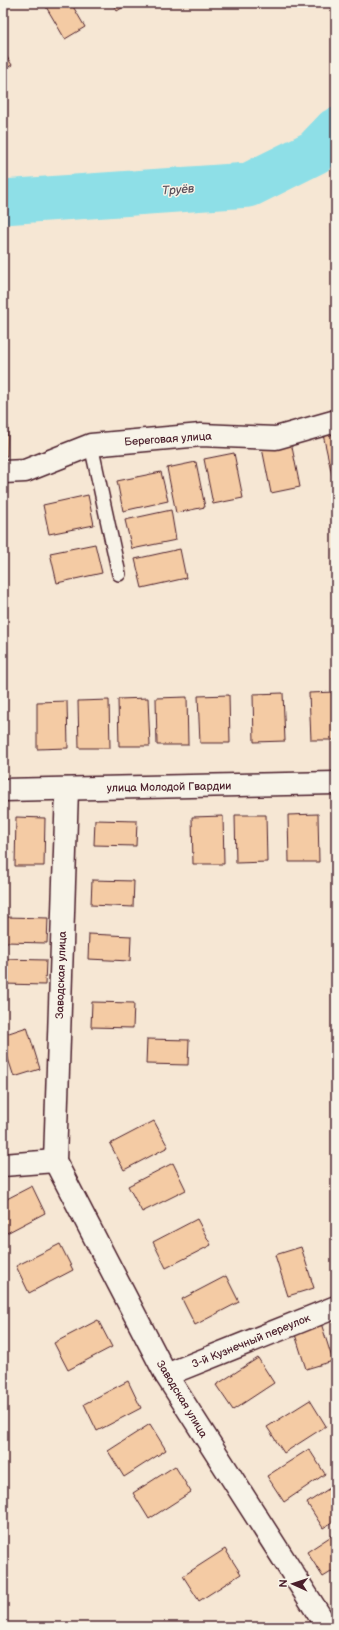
<svg xmlns="http://www.w3.org/2000/svg" width="339" height="1630" viewBox="0 0 339 1630" font-family="'Balsamiq Sans',sans-serif">
	<style>
		.lines { fill: none; stroke-linecap: round; stroke-linejoin: round }
		.river { stroke: #8edfe7; stroke-width: 45 }
		.building { fill: #f4cba4; stroke: #4a1f2b }
		.service-casing { stroke: #4a1f2b; stroke-width: 16 }
		.minor-casing { stroke: #4a1f2b; stroke-width: 25 }
		.service { stroke: #f7f3e8; stroke-width: 13 }
		.minor { stroke: #f7f3e8; stroke-width: 22 }
		.labels { text-anchor: middle; dominant-baseline: central; stroke-width: 3; stroke-linejoin: round; paint-order: stroke }
		.street-label { font-size: 11px; fill: #4a1f2b; stroke: #f7f3e8 }
		.water-label { font-size: 12px; font-style: italic; fill: #5b4f5a; stroke: #f7f3e8 }
	</style>
	<rect width="100%" height="100%" fill="#f6e7d4"/>
	<filter id="ink" filterUnits="userSpaceOnUse"><feTurbulence type="fractalNoise" baseFrequency=".025" numOctaves="2"/><feDisplacementMap in="SourceGraphic" scale="8" xChannelSelector="R" yChannelSelector="G"/><feConvolveMatrix kernelMatrix="1 2 1 2 8 2 1 2 1" color-interpolation-filters="sRGB"/></filter>
	<g filter="url(#ink)">
		<g class="lines">
			<!-- river -->
			<polyline class="river" points="3,202 249,185 315,152 336,130"/>
		</g>
		<!-- building -->
		<g class="building">
			<polygon points="48,3 71,3 85,27 65,39 45,5"/>
			<polygon points="112,3 130,3 117,11"/>
			<polygon points="3,51 12,65 3,70"/>
			<polygon points="3,425 8,426 7,456 3,456"/>
			<polygon points="336,428 336,474 332,475 322,430"/>
			<polygon points="291,442 300,487 271,493 262,448"/>
			<polygon points="234,453 243,498 213,504 204,459"/>
			<polygon points="196,462 205,507 176,513 167,468"/>
			<polygon points="161,472 168,501 123,511 117,481"/>
			<polygon points="88,495 94,525 49,534 43,505"/>
			<polygon points="171,510 176,540 132,549 125,520"/>
			<polygon points="95,544 102,573 57,583 50,553"/>
			<polygon points="180,549 186,578 142,588 135,559"/>
			<polygon points="336,692 336,740 311,740 309,693"/>
			<polygon points="283,693 285,741 254,742 253,694"/>
			<polygon points="229,695 230,743 200,743 198,696"/>
			<polygon points="187,697 188,745 157,745 156,698"/>
			<polygon points="148,698 150,746 119,746 118,699"/>
			<polygon points="109,700 110,748 79,748 78,701"/>
			<polygon points="67,701 68,748 37,749 37,702"/>
			<polygon points="318,814 319,862 289,862 288,815"/>
			<polygon points="235,815 266,815 267,862 236,863"/>
			<polygon points="223,816 224,864 193,864 192,817"/>
			<polygon points="16,817 45,818 44,866 15,866"/>
			<polygon points="95,820 137,821 136,846 94,845"/>
			<polygon points="92,880 134,881 133,907 91,905"/>
			<polygon points="5,917 48,918 47,943 5,942"/>
			<polygon points="89,934 131,936 130,961 88,959"/>
			<polygon points="4,959 46,960 45,985 3,984"/>
			<polygon points="92,1002 134,1003 133,1028 91,1027"/>
			<polygon points="27,1027 40,1069 14,1077 3,1043 3,1035"/>
			<polygon points="147,1039 189,1040 188,1065 146,1064"/>
			<polygon points="154,1121 168,1147 124,1170 110,1144"/>
			<polygon points="173,1163 186,1190 142,1212 128,1186"/>
			<polygon points="32,1186 45,1213 3,1235 3,1201"/>
			<polygon points="197,1219 211,1245 166,1268 153,1242"/>
			<polygon points="60,1244 73,1270 29,1293 16,1266"/>
			<polygon points="301,1247 314,1288 288,1296 275,1255"/>
			<polygon points="226,1276 239,1302 195,1325 182,1299"/>
			<polygon points="98,1320 112,1347 68,1370 54,1343"/>
			<polygon points="320,1320 333,1361 306,1369 293,1328"/>
			<polygon points="258,1358 274,1383 233,1410 216,1385"/>
			<polygon points="128,1381 141,1408 97,1431 84,1404"/>
			<polygon points="310,1400 326,1426 284,1453 267,1427"/>
			<polygon points="150,1424 166,1450 124,1477 108,1451"/>
			<polygon points="309,1449 325,1474 284,1502 267,1476"/>
			<polygon points="175,1466 191,1492 149,1519 133,1493"/>
			<polygon points="336,1484 336,1520 323,1528 307,1503"/>
			<polygon points="336,1533 336,1569 323,1577 307,1552"/>
			<polygon points="225,1549 241,1574 199,1601 183,1576"/>
		</g>
		<g class="lines">
			<!-- service casing -->
			<g class="service-casing">
				<polyline id="service" points="91,445 119,574"/>
			</g>
			<!-- minor casing -->
			<g class="minor-casing">
				<g id="minor">
					<polyline points="3,472 25,471 91,445 201,435 276,438 336,421"/>
					<polyline points="67,789 55,1161 166,1375 327,1627"/>
					<polyline points="3,790 336,783"/>
					<polyline points="3,1165 55,1161"/>
					<polyline points="166,1375 336,1307"/>
				</g>
			</g>
			<!-- service -->
			<use href="#service" class="service"/>
			<!-- minor -->
			<use href="#minor" class="minor"/>
		</g>
	</g>
	<g class="labels">
		<!-- street labels -->
		<g class="street-label">
			<text transform="translate(168 439) rotate(-4)">Береговая улица</text>
			<text transform="translate(169 787) rotate(-1)">улица Молодой Гвардии</text>
			<text transform="translate(61 975) rotate(-88)">Заводская улица</text>
			<text transform="translate(251 1341) rotate(-22)">3-й Кузнечный переулок</text>
			<text transform="translate(182 1399) rotate(59)">Заводская улица</text>
		</g>
		<!-- water labels -->
		<g class="water-label">
			<text transform="translate(178 190) rotate(-4)">Труёв</text>
		</g>
	</g>
	<!-- margin -->
	<rect width="339" height="1630" fill="none" stroke="#f7f3e8" stroke-width="16"/>
	<rect x="8" y="8" width="323" height="1614" fill="none" stroke="#4a1f2b" stroke-width="1.5" filter="url(#ink)"/>
	<!-- north arrow -->
	<g transform="translate(293 1584) rotate(273)" stroke="#f7f3e8" stroke-width="3" paint-order="stroke">
	<path d="M0-3L7 15L0 10L-7 15Z" fill="#4a1f2b"/>
	<text y="-6" font-size="11" font-weight="bold" text-anchor="middle" fill="#4a1f2b">N</text>
	</g>
</svg>
